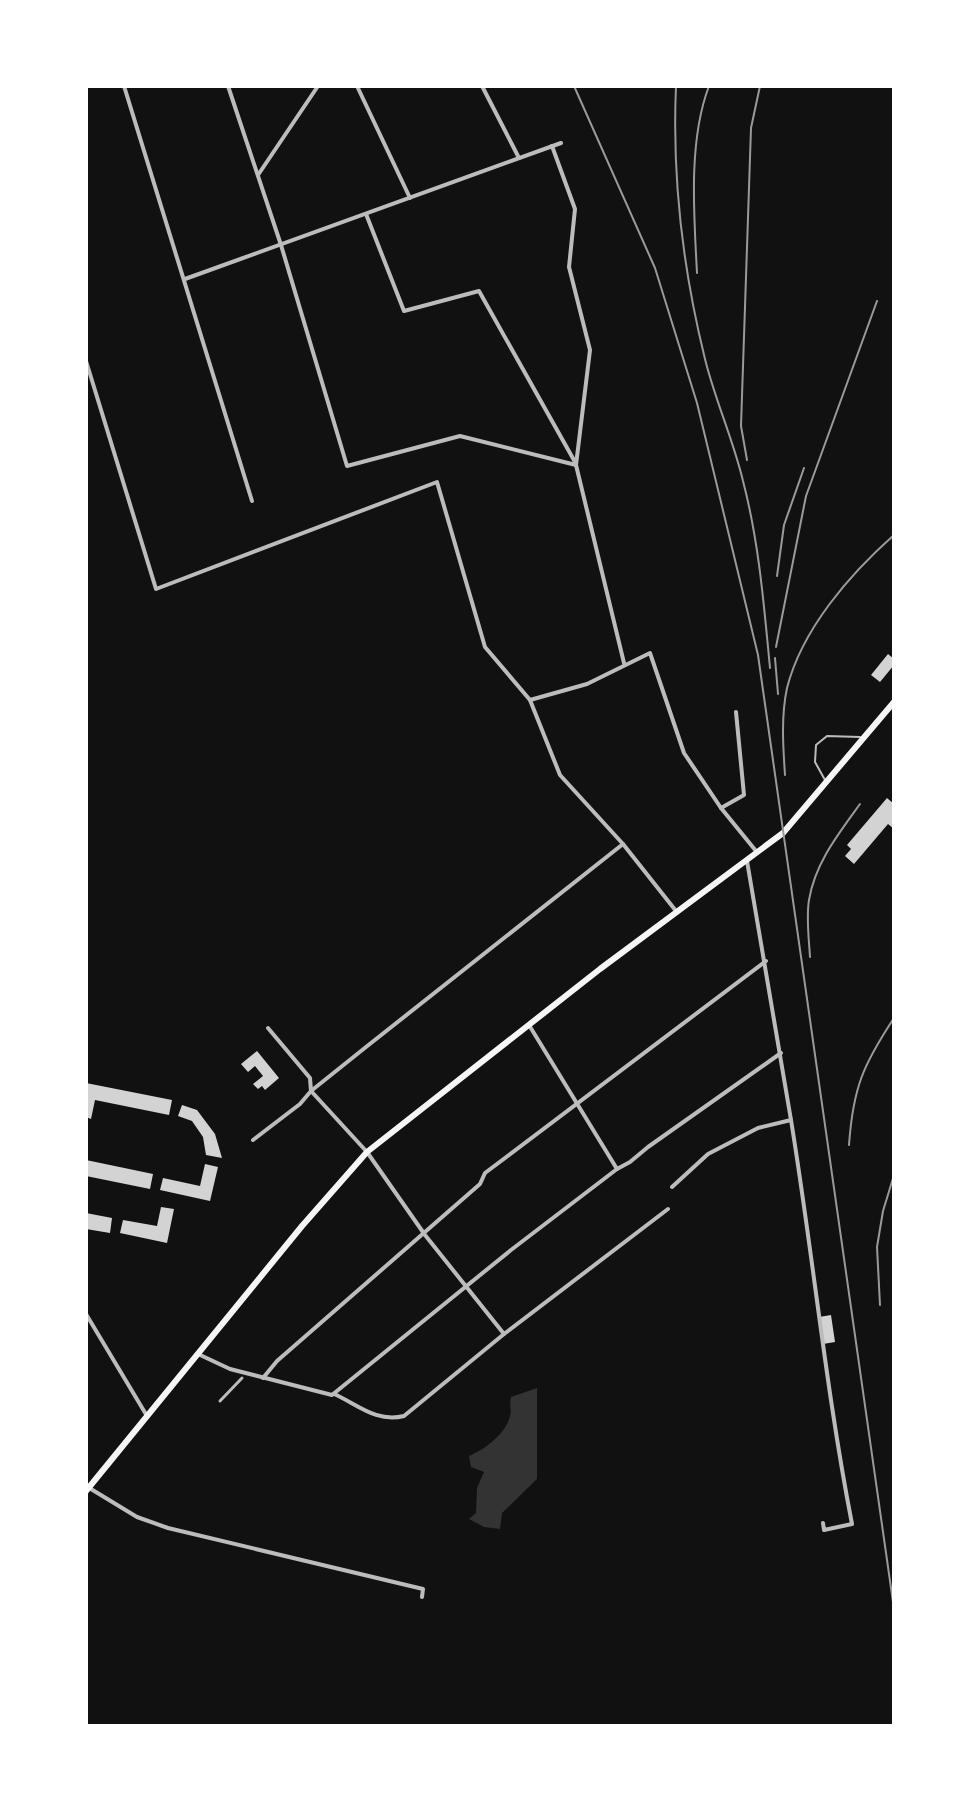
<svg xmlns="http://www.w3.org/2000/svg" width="980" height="1812" viewBox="0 0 980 1812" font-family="'Fira Sans Condensed',sans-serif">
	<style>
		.water { fill: #333 }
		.building { fill: #d3d3d3 }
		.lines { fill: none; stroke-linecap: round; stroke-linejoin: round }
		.service { stroke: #bcbcbc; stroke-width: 2 }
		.pedestrian { stroke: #bcbcbc; stroke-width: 3 }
		.minor { stroke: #bcbcbc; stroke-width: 4 }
		.primary { stroke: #f5f5f5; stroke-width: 6 }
		.rail { stroke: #9a9a9a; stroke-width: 2 }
	</style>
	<rect width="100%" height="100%" fill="#111"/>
	<!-- water -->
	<path class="water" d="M537,1388V1479L502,1513L500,1529L484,1527L469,1519L476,1513L477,1488L484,1472L471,1467L469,1456C484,1450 506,1434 510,1416C512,1410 509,1404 511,1397Z"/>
	<!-- building -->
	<g class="building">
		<polygon points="888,654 894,659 894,665 880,682 871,675"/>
		<polygon points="887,798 894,804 894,829 888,824 854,864 845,856 851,849 847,845"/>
		<polygon points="257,1051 279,1078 265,1090 262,1086 258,1089 253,1084 263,1076 255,1066 248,1072 241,1064"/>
		<polygon points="86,1083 172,1100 169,1115 95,1100 91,1119 86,1117"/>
		<polygon points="182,1105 197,1110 215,1134 222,1158 206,1155 203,1137 192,1121 178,1116"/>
		<polygon points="86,1160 153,1174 150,1189 86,1176"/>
		<polygon points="205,1164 218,1167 210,1201 160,1190 163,1178 200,1186"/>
		<polygon points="161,1207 174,1209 167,1243 120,1233 123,1220 157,1226"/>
		<polygon points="86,1213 112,1218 110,1233 86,1229"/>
		<polygon points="831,1315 835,1342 823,1344 819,1317"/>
	</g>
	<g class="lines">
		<!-- service -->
		<polyline class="service" points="825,780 815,762 816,745 827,736 860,737"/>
		<!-- pedestrian -->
		<polyline class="pedestrian" points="220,1401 242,1378"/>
		<!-- minor -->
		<g class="minor">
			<polyline points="124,86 252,501"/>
			<polyline points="228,86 281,245 347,466 460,436 576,465"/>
			<polyline points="357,86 410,198"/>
			<polyline points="482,86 519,158"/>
			<polyline points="552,146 575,209 569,267 590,350 576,465 624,663"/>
			<polyline points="258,175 318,86"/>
			<polyline points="366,214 404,311 479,291 575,462"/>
			<polyline points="185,279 561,143"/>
			<polyline points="86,361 156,589 437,482 485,647 530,700"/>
			<polyline points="721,808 744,795 736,712"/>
			<polyline points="676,911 623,844 560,775 530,700 587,684 650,653 684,753 721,808 756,851"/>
			<polyline points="529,1025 617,1169"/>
			<polyline points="268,1028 310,1078 311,1091 367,1152 425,1235 504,1334"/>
			<path d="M791,1120C813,1255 826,1391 852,1524L824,1530L823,1523"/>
			<polyline points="253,1140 300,1104 311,1091 366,1047 623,844"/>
			<polyline points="672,1187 708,1154 758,1128 791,1120 747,861"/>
			<polyline points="86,1314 147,1416"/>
			<polyline points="198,1354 230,1369 332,1395 511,1250 617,1169 630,1162 648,1147 781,1053"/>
			<polyline points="263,1378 277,1361 480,1184 485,1173 766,961"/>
			<path d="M334,1394C357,1404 376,1423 404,1416L504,1334L668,1209"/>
			<polyline points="86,1486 137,1517 168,1528 423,1589 422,1597"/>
		</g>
		<!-- primary -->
		<polyline class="primary" points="86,1491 302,1226 367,1152 600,969 783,833 894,702"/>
		<!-- rail -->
		<g class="rail">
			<polyline points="574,86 655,268 697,403 758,655 894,1609"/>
			<path d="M676,86C672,177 683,270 705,359C715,400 733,439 743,481C759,542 764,606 770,668"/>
			<path d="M697,273C694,215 688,141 709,86"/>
			<polyline points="747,460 741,426 751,128 760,86"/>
			<polyline points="777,576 784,525 804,468"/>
			<polyline points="776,647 806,496 877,301"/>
			<polyline points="775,658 778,694"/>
			<path d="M785,775C783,746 781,716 787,688C802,629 850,574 894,535"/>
			<path d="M810,957C809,939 806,918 809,900C815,863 839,833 860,804"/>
			<path d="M849,1145C853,1088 863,1065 894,1018"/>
			<polyline points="880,1305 877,1247 883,1211 894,1175"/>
		</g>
	</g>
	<!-- border -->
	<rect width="980" height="1812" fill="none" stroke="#ffffff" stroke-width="176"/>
</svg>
